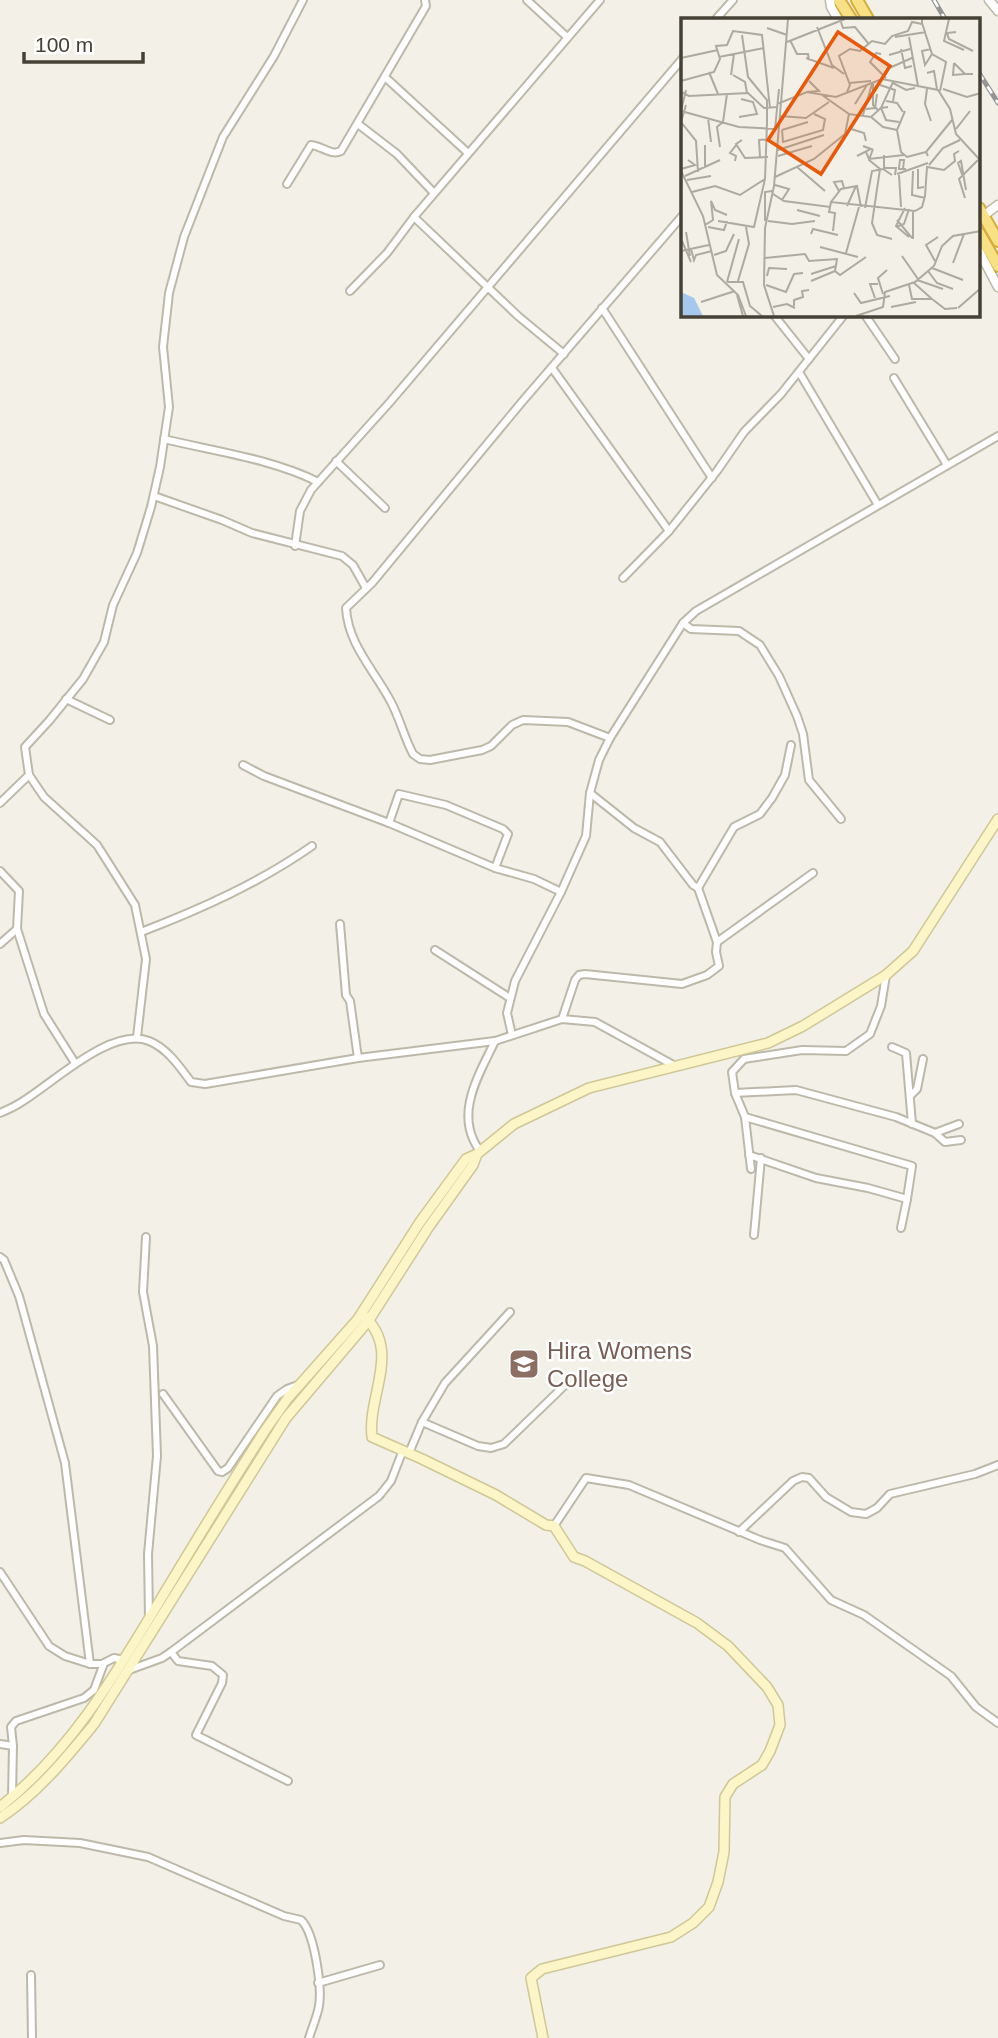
<svg xmlns="http://www.w3.org/2000/svg" width="998" height="2038" viewBox="0 0 998 2038" font-family="Helvetica,sans-serif">
	<style>
		.lines { fill: none; stroke-linecap: round; stroke-linejoin: round }
		.minor-casing { stroke: #bdb9aa; stroke-width: 10 }
		.tertiary-casing { stroke: #bdb9aa; stroke-width: 11 }
		.secondary-casing { stroke: #d0c798; stroke-width: 12 }
		.trunk-casing { stroke: #d5ae3e; stroke-width: 14 }
		.minor { stroke: #fff; stroke-width: 6 }
		.tertiary { stroke: #fff; stroke-width: 8 }
		.secondary { stroke: #fcf5c7; stroke-width: 9 }
		.trunk { stroke: #f8e084; stroke-width: 10 }
		.rail-casing { stroke: #959595; stroke-width: 5 }
		.rail { stroke: #fff; stroke-width: 2.5; stroke-dasharray: 8; stroke-linecap: butt }
		.labels { text-anchor: middle; dominant-baseline: central; stroke-width: 5; stroke-linejoin: round; paint-order: stroke }
		.education-label { font-size: 24px; fill: #785e54; stroke: #fff; text-anchor: start }
		.inset-road { fill: none; stroke: #adaaa0; stroke-width: 2 }
		.view { fill: #e8590c; fill-opacity: 0.15; stroke: #e8590c; stroke-width: 3.5 }
		.inset-edge { fill: none; stroke: #454136; stroke-width: 3.5 }
	</style>
	<rect width="100%" height="100%" fill="#f2f0e7"/>
	<g class="lines">
		<!-- minor casing -->
		<g class="minor-casing">
			<g id="minor">
				<polyline points="527,0 567,37"/>
				<polyline points="716,19 733,0"/>
				<polyline points="385,77 468,153"/>
				<polyline points="358,124 397,154 434,193"/>
				<path d="M287,184L311,145C322,146 331,156 341,151L426,6L425,0"/>
				<polyline points="414,217 518,316 564,354"/>
				<polyline points="350,291 387,253 414,217 600,0"/>
				<polyline points="602,308 712,478"/>
				<polyline points="774,315 809,359"/>
				<polyline points="865,315 895,359"/>
				<polyline points="552,368 669,531"/>
				<polyline points="799,372 878,505"/>
				<polyline points="894,378 947,465"/>
				<path d="M164,439C213,451 273,459 318,482"/>
				<polyline points="336,461 385,508"/>
				<polyline points="154,496 222,520 252,533 342,556 353,565 366,588"/>
				<polyline points="295,546 300,511 311,490 390,402 683,58"/>
				<polyline points="623,578 669,531 717,471 744,432 781,394 844,315"/>
				<polyline points="683,623 691,629 739,631 760,645 779,676 797,716 803,734 809,780 841,819"/>
				<polyline points="66,699 110,720"/>
				<path d="M610,738L568,722L523,720L512,725L491,746L482,750L430,760L420,759L413,754C404,737 400,719 391,702C375,671 348,645 346,608L372,583L521,403L683,215"/>
				<polyline points="243,765 264,776 389,823 495,868 534,879 561,892"/>
				<polyline points="590,793 634,828 660,842 693,885 698,888 717,942 813,873"/>
				<polyline points="0,803 29,775"/>
				<polyline points="389,823 399,794 446,805 503,829 508,834 495,868"/>
				<polyline points="0,871 19,891 17,929 44,1014 75,1063"/>
				<polyline points="698,888 734,827 760,814 772,798 785,775 791,745"/>
				<polyline points="340,924 346,995 350,1001 358,1058"/>
				<path d="M141,932C201,909 259,883 312,846"/>
				<polyline points="0,944 17,929"/>
				<polyline points="435,950 510,998"/>
				<polyline points="886,975 881,1006 870,1034 846,1051 802,1050 744,1059 732,1072 735,1093 796,1090 896,1117 935,1133 945,1142 961,1140"/>
				<polyline points="562,1019 575,980 579,975 585,974 682,984 707,975 719,966 716,952 717,942"/>
				<polyline points="512,1035 507,1013 515,981 561,892 586,836 590,793 599,760 610,738 683,623 696,611 998,436"/>
				<polyline points="137,1037 146,959 135,905 97,845 44,797 29,775 25,747 49,721 83,679 104,642 113,605 137,553 151,507 160,467 169,407 163,347 169,293 184,237 223,137 274,56 303,0"/>
				<polyline points="892,1047 906,1053 912,1124"/>
				<polyline points="735,1093 745,1117 751,1169"/>
				<polyline points="911,1095 917,1089 923,1059"/>
				<path d="M0,1113C7,1110 14,1107 20,1103C51,1085 111,1026 149,1041C167,1048 180,1067 191,1082L205,1084L358,1058L495,1041L562,1019L595,1022L675,1066"/>
				<polyline points="745,1117 912,1166 907,1199 868,1188 816,1178 749,1155"/>
				<polyline points="935,1133 959,1124"/>
				<path d="M480,1151C453,1115 479,1075 495,1041"/>
				<polyline points="901,1228 907,1199"/>
				<polyline points="754,1235 761,1158"/>
				<polyline points="146,1237 143,1292 153,1346 157,1456 148,1554 149,1618"/>
				<polyline points="0,1257 4,1260 19,1296 65,1463 90,1664"/>
				<polyline points="163,1394 218,1471 222,1472 228,1468 277,1396 287,1389 298,1385"/>
				<polyline points="422,1422 445,1383 510,1312"/>
				<polyline points="409,1453 422,1422 478,1446 491,1448 504,1444 564,1386"/>
				<polyline points="554,1526 586,1478 629,1485 760,1540 785,1548 831,1600 864,1615 951,1676 976,1707 998,1723"/>
				<polyline points="739,1532 793,1481 802,1477 809,1478 826,1497 851,1512 866,1514 877,1508 890,1494 975,1474 998,1465"/>
				<polyline points="0,1572 49,1646 65,1656 90,1664 102,1664 114,1658 124,1660"/>
				<polyline points="171,1652 178,1661 212,1666 223,1675 222,1683 196,1735 288,1781"/>
				<polyline points="129,1670 162,1658 171,1652 379,1496 391,1481 403,1450"/>
				<polyline points="0,1744 13,1746 12,1797"/>
				<polyline points="13,1746 11,1727 16,1721 84,1698 94,1690 104,1663"/>
				<path d="M0,1843L24,1840L80,1843L148,1857L284,1916L301,1920C315,1933 322,1988 319,2006C317,2017 312,2028 309,2038"/>
				<polyline points="31,1975 32,2038"/>
				<polyline points="318,1983 380,1965"/>
			</g>
		</g>
		<!-- tertiary casing -->
		<g class="tertiary-casing">
			<g id="tertiary">
				<polyline points="830,0 831,7 838,19"/>
				<polyline points="989,0 998,11"/>
				<polyline points="983,216 998,205"/>
				<polyline points="979,251 998,287"/>
			</g>
		</g>
		<!-- secondary casing -->
		<g class="secondary-casing">
			<g id="secondary">
				<path d="M362,1314C403,1350 367,1394 372,1437L422,1459L496,1495L546,1525L554,1526L574,1557L585,1561L697,1623L728,1646L767,1687L778,1705L780,1725L770,1751L762,1765L733,1784L725,1797L724,1852L718,1882L709,1907L693,1923L671,1937L542,1969L531,1978L543,2038"/>
				<path d="M0,1807C70,1752 114,1677 159,1602C194,1544 229,1486 266,1429L288,1398L358,1319L420,1222L466,1159L477,1154L514,1124L589,1088L768,1043L803,1026L886,975L913,951L998,819"/>
				<path d="M0,1818C37,1794 66,1758 94,1724L286,1418L369,1320L428,1228L473,1165L477,1154"/>
			</g>
		</g>
		<!-- trunk casing -->
		<g class="trunk-casing">
			<g id="trunk">
				<polyline points="839,0 851,19"/>
				<polyline points="857,0 868,19"/>
				<polyline points="979,208 998,241"/>
				<polyline points="979,233 998,266"/>
			</g>
		</g>
		<!-- minor -->
		<use href="#minor" class="minor"/>
		<!-- tertiary -->
		<use href="#tertiary" class="tertiary"/>
		<!-- secondary -->
		<use href="#secondary" class="secondary"/>
		<!-- trunk -->
		<use href="#trunk" class="trunk"/>
		<!-- rail casing -->
		<g class="rail-casing">
			<g id="rail">
				<polyline points="934,0 945,19"/>
				<polyline points="979,73 998,103"/>
			</g>
		</g>
		<!-- rail -->
		<use href="#rail" class="rail"/>
	</g>
	<!-- icons -->
	<defs>
		<g id="university-square" transform="scale(1.575)"><rect x="-9" y="-9" width="18" height="18" rx="4" fill="#8d6e63" stroke="#fff"/><path d="M0-5L7-2L0 1L-7-2ZM-4 1L0 2.5L4 1V4Q0 6-4 4Z" fill="#fff"/></g>
	</defs>
	<g fill-rule="evenodd">
		<use href="#university-square" x="524" y="1364"/>
	</g>
	<g class="labels">
		<!-- education labels -->
		<g class="education-label">
			<text x="547" y="1350">Hira Womens<tspan x="547" dy="28">College</tspan></text>
		</g>
	</g>
	<!-- overview -->
	<g transform="translate(681 18)">
		<rect width="299" height="299" fill="#f2f0e7"/>
		<path d="M0,274L13,280L22,298H0Z" fill="#a6c8ec"/>
		<path class="inset-road" d="M268,1L263,23L283,32M160,4L162,10L174,9L187,25M241,5L251,36L265,44L259,73M136,9L151,47L163,56M86,10L106,17M275,14L266,15L268,21L292,33M61,17L67,59L86,82V105M214,19L245,14M228,19L237,68M109,22L116,36H127L128,42M106,24L164,1M220,31L224,50L231,48M250,31L241,33L244,47L251,36M200,36L195,35L189,44L205,60M208,37L229,31M38,39L83,30M0,40L37,32M125,40L153,50M273,45L272,57L284,56M273,45L284,56H292M206,51L231,40M28,54L37,76M246,55L253,53L256,71M50,57L53,36M52,57L64,64L66,75M0,63L33,54L39,41L35,28L46,27L52,13L81,17L89,90M168,65L190,63M192,65V87L197,92M212,65L225,72L234,70M199,67L214,72L212,83M246,71L244,86L250,103M262,71L286,79L300,75M0,74L8,78L67,75L83,90L96,89M126,74L138,73L128,63M166,74L169,67L158,38L169,31L179,33L191,23L204,26L211,18L227,13L231,4L241,6V1M141,77L168,96L190,99L200,90L212,64M205,83L216,85L222,94M96,86L126,74L155,79L201,61L257,72L269,91L275,116L300,143M174,86L186,67M5,87L0,104L15,123L17,154M207,89L200,90L205,102L218,104M185,91L194,90L196,76M0,93L58,109L95,111M0,93L5,72M224,93L216,112L220,134L226,139L245,134L247,138M182,97L191,66M99,98L125,100L148,84M58,99L76,96L72,84L60,81M190,99L202,109L216,112M27,100L30,124M94,111L98,71M170,111L183,115L185,123M275,111L289,93M101,112L102,124L142,112L144,101L133,96M101,112L127,104M61,122L55,126L64,140L87,139M24,127V149M39,129L36,109L42,104L46,76M192,131L188,142L199,151L191,205L196,217L211,221M97,132L143,117M185,134L188,141L223,137M245,134L271,102M203,137V150H215L214,157M97,138L131,128M176,138L190,131L182,128M79,139L78,122L88,121M54,143L55,138L49,135L56,126M248,147L262,130L279,122M116,149L144,173M0,151L14,147L7,142M222,151L223,142H219L218,150V151H225M237,151V170L243,169M0,153L22,198L36,257L57,277L65,298M232,153L231,177L244,180M216,156L247,145M218,157L220,189M4,158L39,142M94,159L133,141L164,116L168,96M282,159L277,145L280,143L285,172M6,162L30,158M94,167L108,171L101,182M158,173L153,164L161,163L163,170M11,174L34,168L59,177L84,161L86,105M92,176L103,183L149,189L150,184L234,193L241,189L244,178L246,149L263,152L274,143L273,136L278,133M284,180L278,161L297,142M150,184L160,171L176,168L180,189M166,188L175,168M149,189L148,194L154,195L152,213M184,190L191,153L202,151L211,157M224,190L215,208L228,219M116,192L139,198M216,202L231,220M37,203L73,209L84,161M84,203V174L91,173M87,203L111,206L134,203M24,207L32,202L30,183L34,192L46,197M27,209L43,212L46,203M215,209L223,206L228,191M5,214L9,238M130,216L132,211L157,217M232,221V193M1,223L10,244M139,229L177,239M10,231L13,242L15,237L31,233M0,233L28,227M165,235L178,189M33,237L45,233L53,216M221,238L237,261M84,240L124,236L128,243L156,241L154,253L159,257L185,239M254,243L245,227L257,219M272,245L283,216M251,250L282,262M247,253L256,265L272,271M130,256L155,248M86,258L88,250L106,251M236,262L262,271M57,263L68,226L65,209M130,263L154,253M46,264H62L69,288L81,298M46,264L58,221M85,267L105,274L113,256L122,255M228,267L231,281H251L233,265M173,275L180,285L209,278M202,276L197,260L206,252M56,277L62,298M194,280L189,266H197M251,281L264,291L276,290M20,284L54,273M113,288V282L122,279L121,273L128,272M92,289L106,286L114,290M210,289L235,284M277,290L300,270M93,298L83,267L84,210L93,168L107,1M175,298L202,289L204,274L234,264L253,248L261,228L272,218L300,213"/>
		<path class="view" d="M157,14L209,48L140,156L87,122Z"/>
		<rect width="299" height="299" class="inset-edge"/>
	</g>
	<!-- scale -->
	<path d="M24 52v10h119v-10" fill="none" stroke="#454136" stroke-width="3.5"/>
	<text x="35" y="52" font-size="21" fill="#454136" stroke="#ffffff" stroke-width="5" paint-order="stroke">100 m</text>
</svg>
